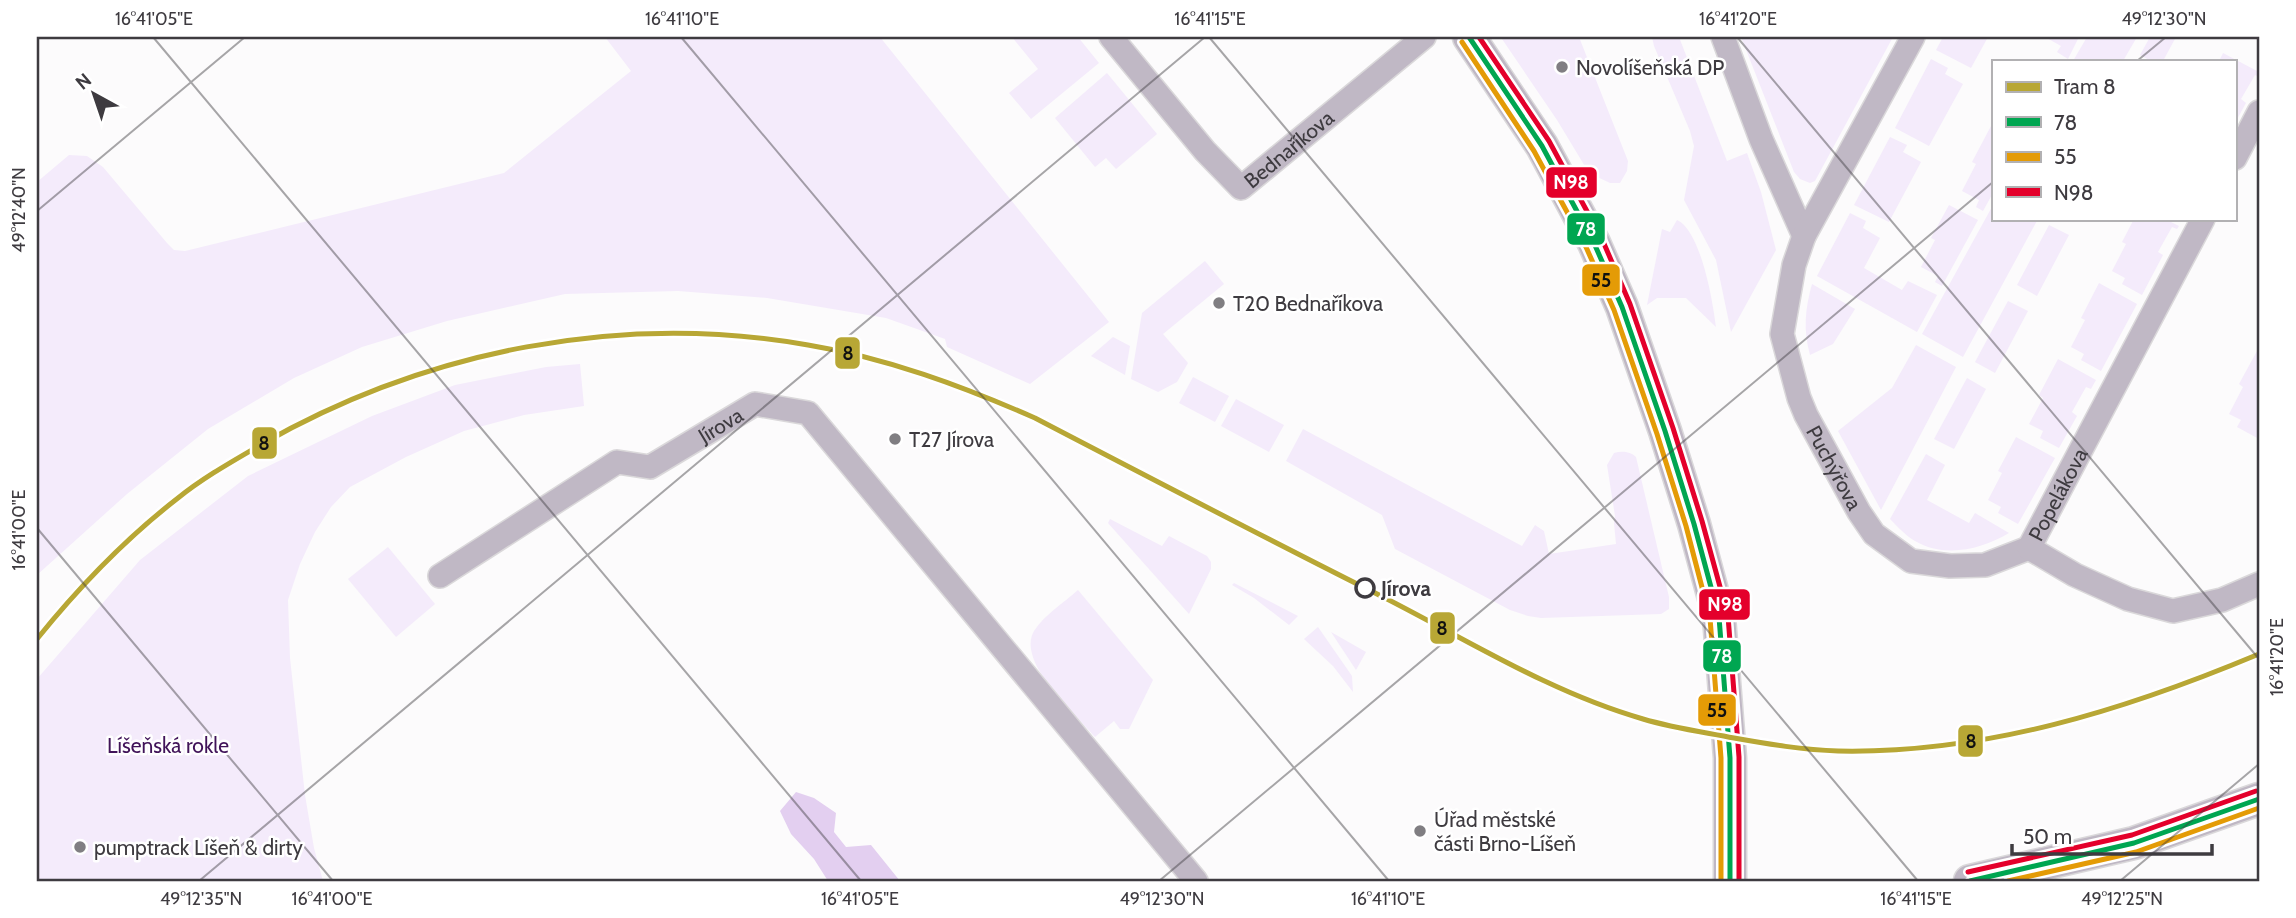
<svg xmlns="http://www.w3.org/2000/svg" width="2296" height="918" viewBox="0 0 2296 918" font-family="Cabin,sans-serif">
	<style>
		.green { fill: #f4ebfb }
		.forest { fill: #e3cff0 }
		.lines { fill: none; stroke-linecap: round; stroke-linejoin: round }
		.street-casing { stroke: #dad8da; stroke-width: 26 }
		.secondary-casing { stroke: #dad8da; stroke-width: 35 }
		.street { stroke: #c0b8c5; stroke-width: 23 }
		.secondary { stroke: #bfb7c4; stroke-width: 32 }
		.bus-1-casing { stroke: #fff; stroke-width: 10 }
		.bus-2-casing { stroke: #fff; stroke-width: 10 }
		.bus-3-casing { stroke: #fff; stroke-width: 10 }
		.bus-1 { stroke: #00a651; stroke-width: 5 }
		.bus-2 { stroke: #e49b06; stroke-width: 5 }
		.bus-3 { stroke: #e4002b; stroke-width: 5 }
		.tram-1-casing { stroke: #fff; stroke-width: 10 }
		.tram-1 { stroke: #b8a735; stroke-width: 5 }
		.ticks { fill: none; stroke: #3e3b40; stroke-width: 2; stroke-opacity: 0.45 }
		.poi-dot { fill: #807e82; stroke: #fff; stroke-width: 2.5 }
		.stop-dot { fill: #fff; stroke: #3e3b40; stroke-width: 3.5 }
		.labels { text-anchor: middle; dominant-baseline: central; stroke-width: 5; stroke-linejoin: round; paint-order: stroke }
		.poi-label { font-size: 21px; fill: #3e3b40; stroke: #fff; text-anchor: start }
		.street-label { font-size: 21px; fill: #3e3b40; stroke: #fff }
		.stop-label { font-size: 21px; font-weight: bold; fill: #3e3b40; stroke: #fff; text-anchor: start }
		.park-label { font-size: 21px; fill: #411459; stroke: #fff }
		.line-badge { stroke: #fff; stroke-width: 2.5 }
		.badge-label { font-size: 19px; text-anchor: middle; font-weight: bold; fill: #fff }
		.pale-badge-label { font-size: 19px; text-anchor: middle; font-weight: bold; fill: #111 }
		.neatline { fill: none; stroke: #3e3b40; stroke-width: 2.5 }
		.ticks-label { font-size: 18px; text-anchor: middle; fill: #3e3b40 }
	</style>
	<rect width="100%" height="100%" fill="#fcfbfc"/>
	<!-- green -->
	<g class="green">
		<polygon points="605,37 880,37 1109,322 1030,384 947,347 945,339 886,318 767,298 678,291 565,294 447,321 362,347 294,378 208,429 127,494 37,575 37,182 69,155 87,156 103,167 167,243 174,250 185,251 504,173 631,71"/>
		<polygon points="1012,37 1078,37 1099,63 1031,119 1009,93 1038,69"/>
		<polygon points="1505,37 1579,37 1628,161 1627,171 1620,183 1610,183 1589,173 1557,120 1502,39"/>
		<polygon points="1652,37 1679,37 1727,161 1747,153 1761,192 1776,250 1731,332 1716,260 1684,200 1694,146 1690,131 1654,46"/>
		<polygon points="1741,37 1893,37 1815,181 1810,183 1800,179 1794,172"/>
		<polygon points="1943,37 1988,37 1971,68 1936,50"/>
		<polygon points="2045,37 2079,37 2068,59 2057,52 2061,46"/>
		<polygon points="2087,37 2137,37 2123,61 2073,61"/>
		<polygon points="2150,37 2176,37 2163,61 2151,61 2140,55"/>
		<polygon points="2223,53 2259,72 2259,77 2255,75 2241,99 2246,103 2235,123 2235,61 2219,61"/>
		<polygon points="1931,59 1948,68 1945,74 1963,84 1929,146 1895,128"/>
		<polygon points="1107,73 1157,134 1116,169 1106,158 1095,167 1055,118"/>
		<polygon points="1991,126 1993,127 1993,193 1983,211 1976,207 1979,200 1962,191 1976,164 1972,162"/>
		<polygon points="1890,137 1907,145 1903,152 1921,162 1889,222 1854,205"/>
		<polygon points="1949,205 1978,220 1942,286 1935,282 1938,276 1921,267 1935,240 1931,238"/>
		<polygon points="1993,205 1993,219 2038,219 1963,357 1922,334"/>
		<polygon points="1850,213 1866,221 1863,228 1880,238 1864,268 1902,290 1908,281 1937,295 1917,332 1817,276"/>
		<polygon points="2134,219 2165,219 2179,226 2177,229 2172,227 2158,252 2163,255 2142,295 2122,284 2125,278 2112,271 2126,244 2122,242"/>
		<path d="M1677,220C1701,231 1713,302 1716,327L1686,298H1657L1647,305L1662,229L1670,232Z"/>
		<polygon points="2049,225 2069,235 2037,296 2017,285"/>
		<polygon points="1205,261 1224,284 1163,334 1188,363 1177,382 1158,392 1131,379 1142,313"/>
		<polygon points="2099,283 2137,304 2101,371 2081,360 2084,354 2071,347 2085,320 2081,318"/>
		<path d="M1812,284L1855,309L1833,344L1810,355C1803,330 1805,309 1812,284Z"/>
		<polygon points="2008,301 2028,311 1995,373 1975,362"/>
		<polygon points="1113,337 1130,346 1125,375 1091,356"/>
		<polygon points="1916,345 1956,367 1881,510 1838,431 1892,388"/>
		<polygon points="2257,351 2259,353 2259,439 2237,427 2241,420 2229,414 2243,387 2239,384"/>
		<polygon points="2058,359 2096,380 2091,389 2086,387 2072,412 2077,416 2059,448 2040,438 2043,431 2029,424 2043,398 2039,395"/>
		<polygon points="580,364 584,406 524,415 464,431 406,457 350,487 331,507 315,532 300,564 288,600 290,658 305,795 314,848 323,881 37,881 37,679 140,560 248,476 372,416 455,385 546,367"/>
		<polygon points="1193,377 1229,396 1215,422 1179,403"/>
		<polygon points="1967,378 1986,389 1954,449 1934,439"/>
		<polygon points="1236,399 1284,425 1269,452 1221,426"/>
		<path d="M1303,429L1522,546L1535,525L1544,531L1549,554L1616,544L1614,523L1615,516L1607,465L1614,453C1621,451 1630,451 1636,457L1669,597V609L1661,614L1541,618L1528,616L1510,610L1395,549L1382,515L1286,461Z"/>
		<polygon points="2016,437 2055,458 2018,524 1998,513 2001,507 1988,500 2002,473 1998,471"/>
		<path d="M1926,454L1945,465L1927,500L1969,523L1975,513L2009,533C1981,550 1944,558 1915,541C1905,535 1898,527 1890,519Z"/>
		<polygon points="1110,519 1162,546 1169,536 1207,556 1211,562 1211,569 1189,614 1108,523"/>
		<polygon points="388,547 435,604 396,637 348,579"/>
		<polygon points="1234,583 1298,616 1289,625 1254,598 1232,585"/>
		<path d="M1078,590L1153,680L1129,729H1120L1114,721L1095,737C1075,714 1016,662 1034,631C1044,615 1065,602 1078,590Z"/>
		<polygon points="1318,627 1352,676 1353,692 1333,666 1304,639"/>
		<polygon points="1331,632 1366,652 1356,670"/>
	</g>
	<!-- forest -->
	<polygon class="forest" points="796,792 814,798 836,813 834,832 846,847 871,845 900,881 828,881 814,859 791,834 780,811"/>
	<g class="lines">
		<!-- street casing -->
		<g class="street-casing">
			<g id="street">
				<path id="s1" d="M1111,37L1205,151L1241,188L1424,37"/>
				<polyline points="1723,37 1761,139 1804,236"/>
				<path id="s2" d="M1913,37L1804,236L1794,265L1782,334L1799,398L1806,415L1859,512L1874,534L1911,561L1950,566L1985,565L2029,548"/>
				<polyline points="2235,158 2259,112"/>
				<path id="s3" d="M2029,548L2203,219"/>
				<polyline points="2029,548 2075,575 2128,599 2173,611 2222,600 2259,584"/>
				<path id="s4" d="M440,576L617,462L650,467L755,404L808,413L1196,881"/>
			</g>
		</g>
		<!-- secondary casing -->
		<g class="secondary-casing">
			<g id="secondary">
				<polyline points="1469,37 1542,146 1594,243 1622,307 1665,431 1694,524 1719,617 1730,758 1730,881"/>
				<polyline points="1970,881 2134,843 2259,799"/>
			</g>
		</g>
		<!-- street -->
		<use href="#street" class="street"/>
		<!-- secondary -->
		<use href="#secondary" class="secondary"/>
		<!-- bus-1 casing -->
		<g class="bus-1-casing">
			<g id="bus-1">
				<polyline points="1469,37 1542,146 1594,243 1622,307 1665,431 1694,524 1719,617 1730,758 1730,881"/>
				<polyline points="1970,881 2134,843 2259,799"/>
			</g>
		</g>
		<!-- bus-2 casing -->
		<g class="bus-2-casing">
			<g id="bus-2">
				<polyline points="1462,42 1534,151 1586,247 1614,310 1657,434 1686,526 1710,618 1721,758 1721,881"/>
				<polyline points="2008,881 2136,852 2259,808"/>
			</g>
		</g>
		<!-- bus-3 casing -->
		<g class="bus-3-casing">
			<g id="bus-3">
				<polyline points="1479,37 1549,141 1602,239 1630,304 1673,428 1702,521 1728,616 1739,757 1739,881"/>
				<polyline points="1968,872 2132,835 2256,791"/>
			</g>
		</g>
		<!-- bus-1 -->
		<use href="#bus-1" class="bus-1"/>
		<!-- bus-2 -->
		<use href="#bus-2" class="bus-2"/>
		<!-- bus-3 -->
		<use href="#bus-3" class="bus-3"/>
		<!-- tram-1 casing -->
		<g class="tram-1-casing">
			<path id="tram-1" d="M37,639C79,587 125,539 178,498C204,477 233,461 262,444C427,350 621,312 808,345C887,358 962,386 1035,418C1152,479 1269,540 1387,599C1471,642 1552,693 1643,719C1673,728 1703,732 1734,738C1768,744 1803,750 1838,751C1985,754 2125,710 2259,654"/>
		</g>
		<!-- tram-1 -->
		<use href="#tram-1" class="tram-1"/>
	</g>
	<!-- ticks -->
	<path class="ticks" d="M153,37L861,881M681,37L1389,881M1209,37L1918,881M1737,37L2259,659M2137,61L2166,37M37,211L245,37M37,528L333,881M199,881L1205,37M1159,881L1993,182M2120,881L2259,764"/>
	<!-- markers -->
	<g class="poi-dot">
		<circle cx="1562" cy="67" r="7"/>
		<circle cx="1219" cy="303" r="7"/>
		<circle cx="895" cy="439" r="7"/>
		<circle cx="1420" cy="831" r="7"/>
		<circle cx="80" cy="847" r="7"/>
	</g>
	<circle class="stop-dot" cx="1365" cy="588" r="9"/>
	<g class="labels">
		<!-- poi labels -->
		<g class="poi-label">
			<text x="1576" y="67">Novolíšeňská DP</text>
			<text x="1233" y="303">T20 Bednaříkova</text>
			<text x="909" y="439">T27 Jírova</text>
			<text x="1434" y="819">Úřad městské<tspan x="1434" dy="24">části Brno-Líšeň</tspan></text>
			<text x="94" y="847">pumptrack Líšeň &amp; dirty</text>
		</g>
		<!-- street labels -->
		<g class="street-label">
			<text stroke="none"><textPath href="#s1" startOffset="261">Bednaříkova</textPath></text>
			<text stroke="none"><textPath href="#s4" startOffset="326">Jírova</textPath></text>
			<text stroke="none"><textPath href="#s2" startOffset="472">Puchýřova</textPath></text>
			<text stroke="none"><textPath href="#s3" startOffset="61">Popelákova</textPath></text>
		</g>
		<!-- stop labels -->
		<g class="stop-label">
			<text x="1381" y="588">Jírova</text>
		</g>
		<!-- park labels -->
		<g class="park-label">
			<text x="168" y="745">Líšeňská rokle</text>
		</g>
	</g>
	<g class="line-badge">
		<rect x="1545" y="166" width="53" height="33" rx="7" fill="#e4002b"/>
		<rect x="1566" y="212" width="40" height="34" rx="7" fill="#00a651"/>
		<rect x="1581" y="263" width="40" height="34" rx="7" fill="#e49b06"/>
		<rect x="834" y="336" width="27" height="34" rx="7" fill="#b8a735"/>
		<rect x="251" y="426" width="27" height="34" rx="7" fill="#b8a735"/>
		<rect x="1698" y="588" width="53" height="33" rx="7" fill="#e4002b"/>
		<rect x="1429" y="611" width="27" height="34" rx="7" fill="#b8a735"/>
		<rect x="1702" y="639" width="40" height="34" rx="7" fill="#00a651"/>
		<rect x="1697" y="693" width="40" height="34" rx="7" fill="#e49b06"/>
		<rect x="1957" y="724" width="27" height="34" rx="7" fill="#b8a735"/>
	</g>
	<g class="badge-label">
		<text x="1571" y="189">N98</text>
		<text x="1586" y="236">78</text>
		<text x="1725" y="611">N98</text>
		<text x="1722" y="663">78</text>
	</g>
	<g class="pale-badge-label">
		<text x="1601" y="287">55</text>
		<text x="848" y="360">8</text>
		<text x="264" y="450">8</text>
		<text x="1442" y="635">8</text>
		<text x="1717" y="717">55</text>
		<text x="1971" y="748">8</text>
	</g>
	<!-- border -->
	<rect width="2296" height="918" fill="none" stroke="#ffffff" stroke-width="77"/>
	<!-- legend -->
	<rect x="1992" y="60" width="245" height="161" fill="#ffffff" stroke="#b2b1b3" stroke-width="2"/>
	<rect x="2006" y="82" width="35" height="10" fill="#b8a735" stroke="#b2b1b3" stroke-width="2"/>
	<text x="2054" y="94" font-size="21" fill="#3e3b40">Tram 8</text>
	<rect x="2006" y="117" width="35" height="10" fill="#00a651" stroke="#b2b1b3" stroke-width="2"/>
	<text x="2054" y="130" font-size="21" fill="#3e3b40">78</text>
	<rect x="2006" y="152" width="35" height="10" fill="#e49b06" stroke="#b2b1b3" stroke-width="2"/>
	<text x="2054" y="164" font-size="21" fill="#3e3b40">55</text>
	<rect x="2006" y="187" width="35" height="10" fill="#e4002b" stroke="#b2b1b3" stroke-width="2"/>
	<text x="2054" y="200" font-size="21" fill="#3e3b40">N98</text>
	<!-- north arrow -->
	<g transform="translate(94 94) rotate(320)" stroke="#ffffff" stroke-width="5" paint-order="stroke">
	<path d="M0-5L12 26L0 18L-12 26Z" fill="#3e3b40"/>
	<text y="-10" font-size="19" font-weight="bold" text-anchor="middle" fill="#3e3b40">N</text>
	</g>
	<!-- scale -->
	<path d="M2012 844v10h200v-10" fill="none" stroke="#3e3b40" stroke-width="3.5"/>
	<text x="2023" y="844" font-size="21" fill="#3e3b40" stroke="#ffffff" stroke-width="5" paint-order="stroke">50 m</text>
	<rect x="38" y="38" width="2220" height="842" class="neatline"/>
	<g class="ticks-label">
		<text x="154" y="25">16°41'05"E</text>
		<text x="682" y="25">16°41'10"E</text>
		<text x="1210" y="25">16°41'15"E</text>
		<text x="1738" y="25">16°41'20"E</text>
		<text x="2164" y="25">49°12'30"N</text>
		<text transform="translate(19 210) rotate(-90)" y="6">49°12'40"N</text>
		<text transform="translate(19 530) rotate(-90)" y="6">16°41'00"E</text>
		<text transform="translate(2277 657) rotate(-90)" y="6">16°41'20"E</text>
		<text x="201" y="905">49°12'35"N</text>
		<text x="332" y="905">16°41'00"E</text>
		<text x="860" y="905">16°41'05"E</text>
		<text x="1162" y="905">49°12'30"N</text>
		<text x="1388" y="905">16°41'10"E</text>
		<text x="1916" y="905">16°41'15"E</text>
		<text x="2122" y="905">49°12'25"N</text>
	</g>
</svg>
